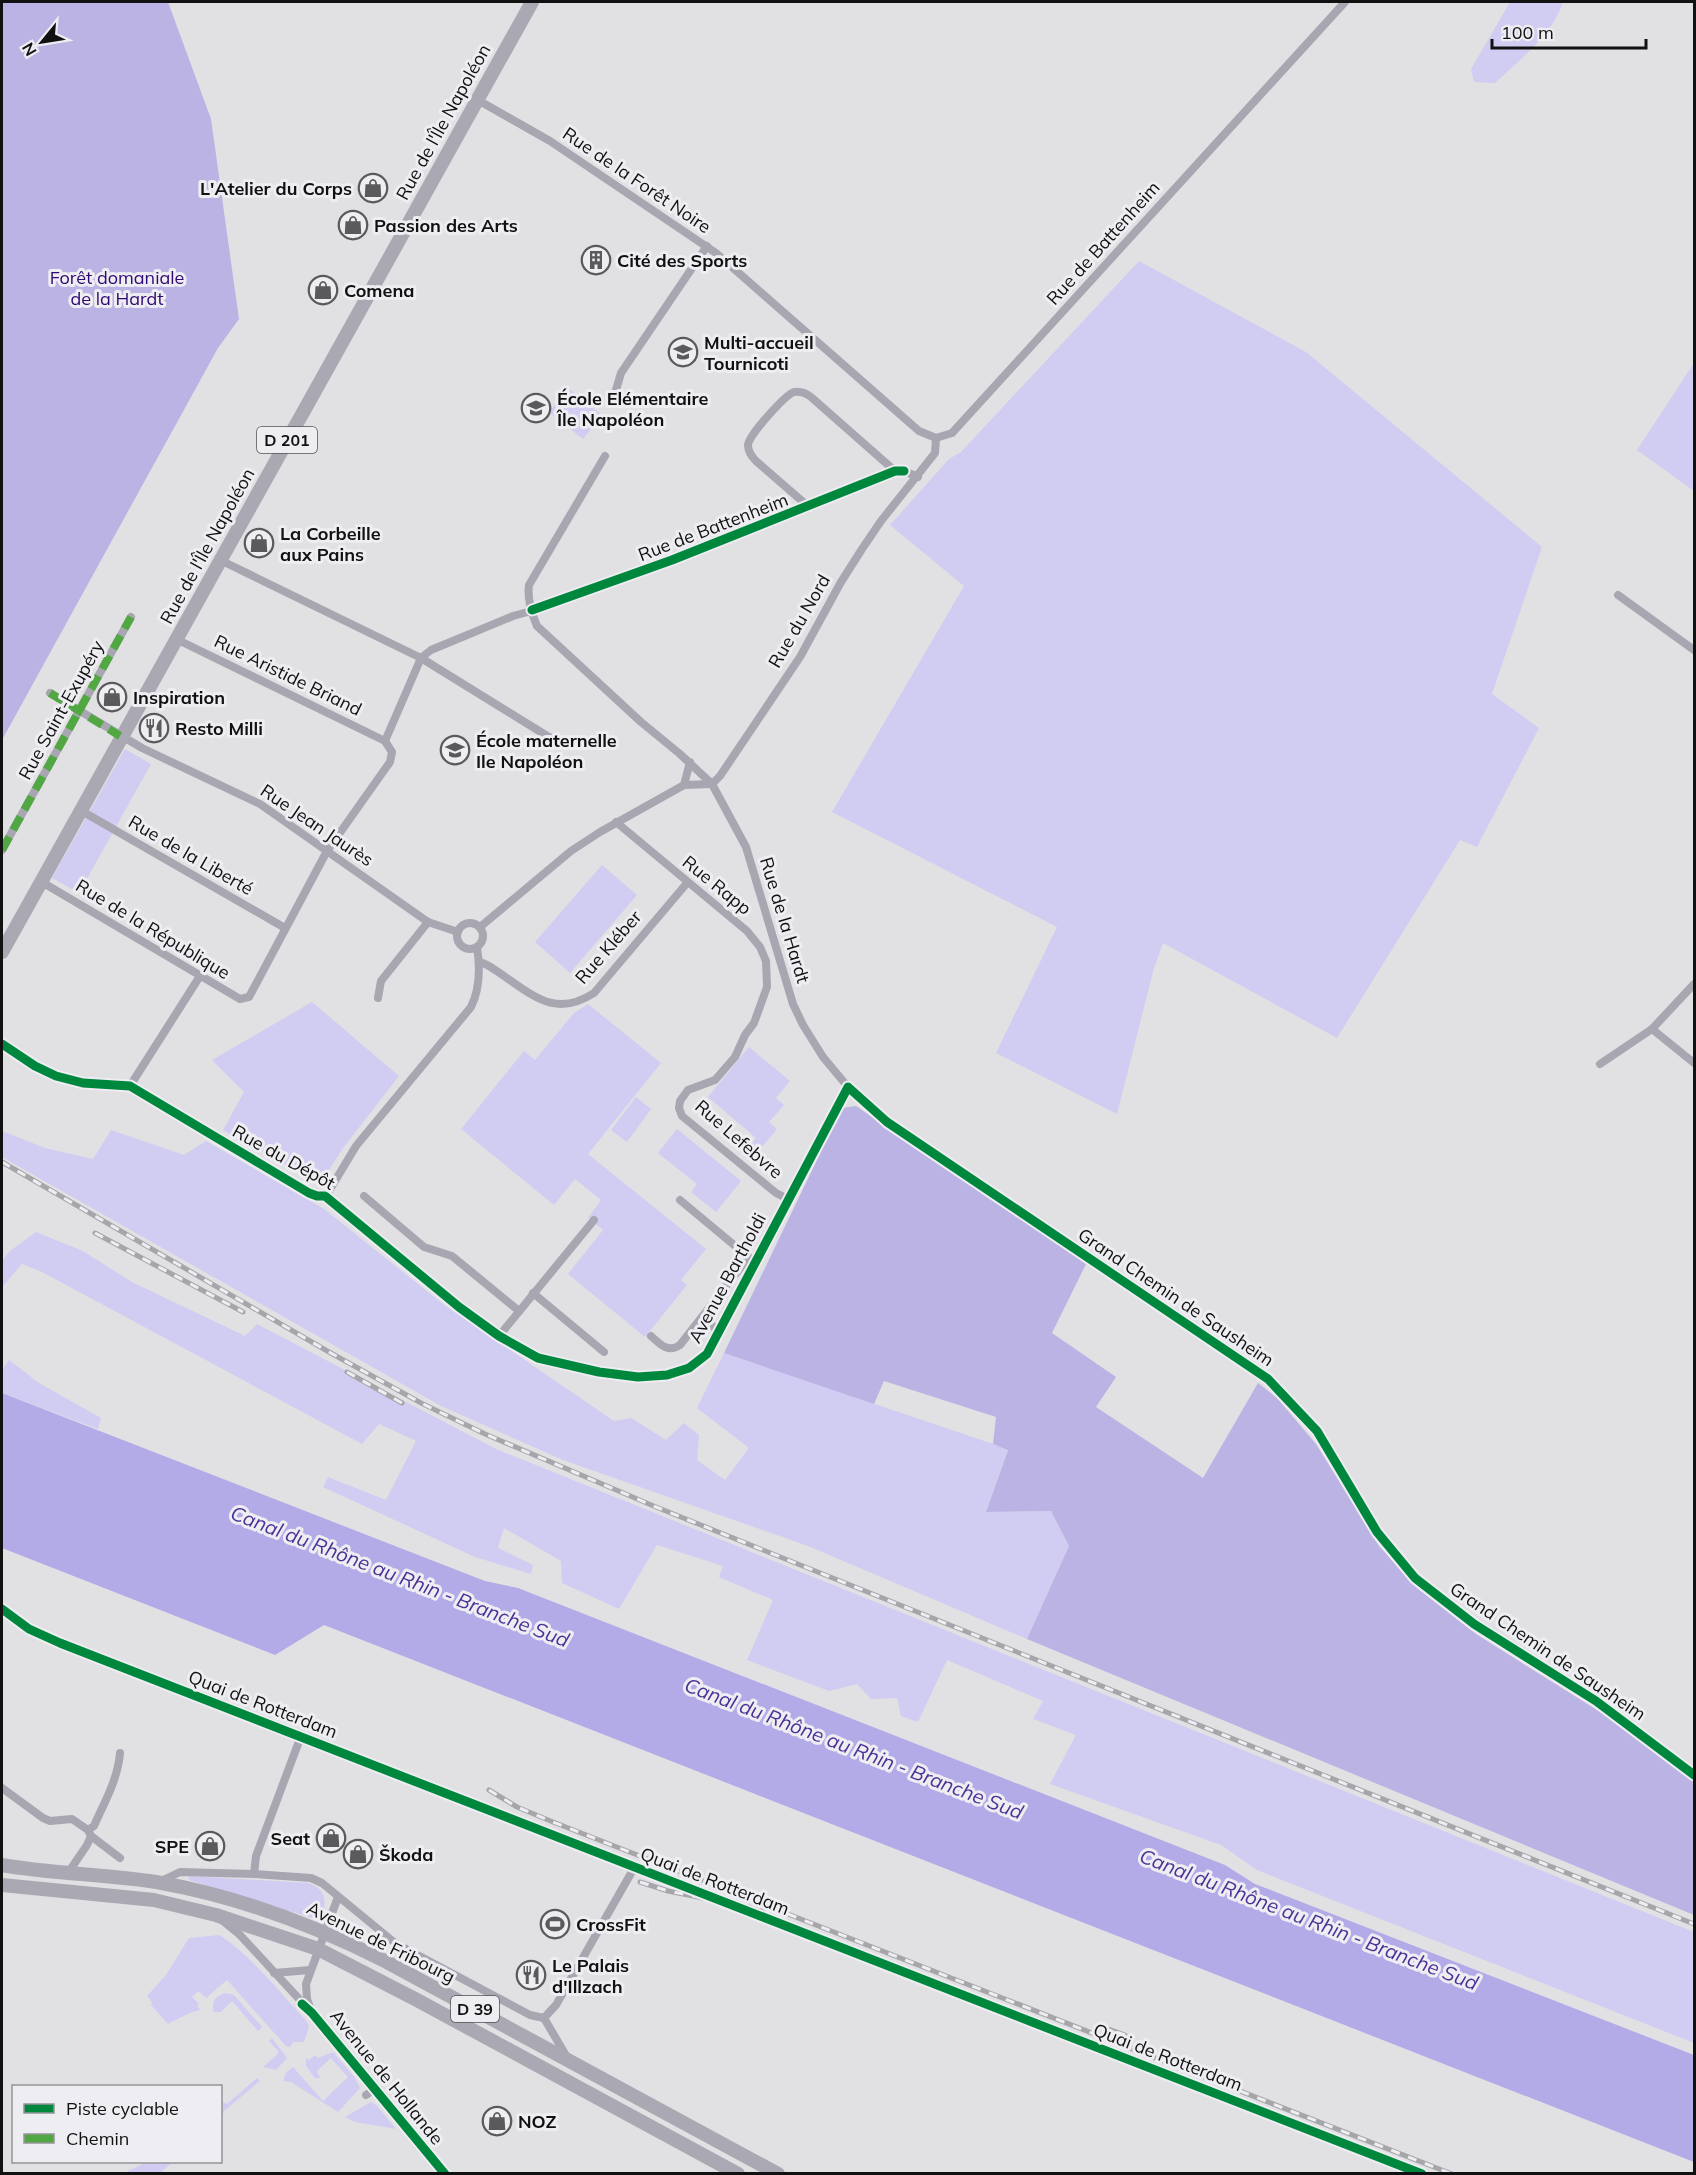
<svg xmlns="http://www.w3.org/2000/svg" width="1696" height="2175" viewBox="0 0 1696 2175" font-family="Mulish,sans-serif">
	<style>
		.green { fill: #d0ccf2 }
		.forest { fill: #bab3e4 }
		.water { fill: #b3aae8 }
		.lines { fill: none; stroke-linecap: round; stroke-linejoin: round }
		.minor { stroke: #a8a6b1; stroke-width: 8 }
		.primary { stroke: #aaa9b3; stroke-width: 14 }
		.rail-casing { stroke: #a5a5aa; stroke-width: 5 }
		.rail { stroke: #ededf2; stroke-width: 3; stroke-dasharray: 9; stroke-linecap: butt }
		.quiet { stroke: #51a842; stroke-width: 8; stroke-dasharray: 15 8; stroke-linecap: butt }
		.cycleway-casing { stroke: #ededf2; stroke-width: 13 }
		.cycleway { stroke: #00873e; stroke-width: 9 }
		.labels { text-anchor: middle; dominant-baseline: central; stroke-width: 6; stroke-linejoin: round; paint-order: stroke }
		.shield { fill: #ededf2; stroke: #535355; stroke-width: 1.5 }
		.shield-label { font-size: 16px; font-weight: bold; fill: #111112 }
		.street-label { font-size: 18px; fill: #111112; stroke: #ededf2 }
		.poi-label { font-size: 18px; font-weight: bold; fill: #111112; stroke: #ededf2; text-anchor: start }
		.park-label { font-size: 18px; fill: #310973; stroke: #ededf2 }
		.water-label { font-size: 20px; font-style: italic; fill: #4c3196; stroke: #ededf2 }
	</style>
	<rect width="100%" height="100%" fill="#e1e1e4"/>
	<!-- green -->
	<g class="green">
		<path d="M1510,2H1563C1553,34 1520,60 1495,83L1474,82L1471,69Z"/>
		<polygon points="1139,261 1306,352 1542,547 1492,694 1539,728 1477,847 1460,840 1337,1038 1163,943 1154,968 1117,1114 996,1053 1057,927 832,812 964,586 890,525 949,459 961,452"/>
		<polygon points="1694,363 1694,491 1637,450"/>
		<polygon points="568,388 602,415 583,439 549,412"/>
		<polygon points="125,749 151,764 79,893 52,878"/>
		<polygon points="602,865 637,895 570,973 535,942"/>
		<polygon points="312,1002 399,1076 343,1148 327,1173 308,1178 223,1130 244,1092 212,1060"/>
		<polygon points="588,1004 661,1063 588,1154 706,1249 681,1280 687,1285 645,1337 568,1274 603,1230 588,1218 601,1200 575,1179 554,1205 461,1129 524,1051 535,1060 574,1013"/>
		<polygon points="749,1047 790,1081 776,1098 784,1105 769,1122 777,1129 752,1159 744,1153 756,1138 708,1097"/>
		<polygon points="636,1097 651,1109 627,1142 611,1130"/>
		<polygon points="677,1129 741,1181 716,1212 691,1192 697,1184 658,1153"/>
		<polygon points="111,1130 184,1155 206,1141 324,1209 443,1304 614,1421 631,1418 666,1440 684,1423 699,1435 697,1460 725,1480 749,1448 697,1408 724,1353 1008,1449 986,1512 1051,1511 1069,1546 1027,1639 808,1546 563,1460 441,1406 2,1157 2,1131 45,1148 93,1159"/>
		<polygon points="36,1232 83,1251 132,1282 245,1336 257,1324 496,1449 1694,1932 1694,2043 1257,1870 1221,1845 1050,1784 1076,1735 1033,1719 1043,1701 947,1660 918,1722 901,1716 897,1698 871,1699 857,1684 829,1691 747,1660 773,1600 719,1577 723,1566 657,1545 619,1609 562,1583 561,1561 504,1528 498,1548 533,1565 531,1574 475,1557 323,1487 328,1477 386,1500 416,1441 379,1424 362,1444 42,1272 22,1264 2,1287 2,1261 10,1251"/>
		<polygon points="9,1360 39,1383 101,1418 98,1429 2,1393 2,1371"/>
		<path d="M188,1876L308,1883C328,1890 326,1903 322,1921L189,1880Z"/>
		<path d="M220,1935C253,1958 279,1991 306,2021L309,2026L304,2042H293L290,2047L286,2046L227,1980L206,1998L198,1991L192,1997L199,2004L197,2006L200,2010C190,2012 177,2019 168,2024L151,2005L152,2002L147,1996L166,1975L189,1938Z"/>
		<path d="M226,1993L234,1995L262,2027L258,2031L232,2001L221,2012H214C211,2001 215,1996 226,1993Z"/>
		<polygon points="272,2038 287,2058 276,2070 263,2067 278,2054 278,2051 269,2041"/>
		<polygon points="333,2052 355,2078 360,2088 338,2112 291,2082 283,2081 286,2073 293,2067 323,2101 348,2077 331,2058 317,2071 320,2078 315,2078 306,2066 306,2058 309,2060 315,2055 318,2058"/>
		<polygon points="257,2078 260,2081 224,2111 221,2120 221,2102 227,2104"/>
		<polygon points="371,2102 377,2106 396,2129 355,2122 345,2117"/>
		<polygon points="147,2162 173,2162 160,2173 124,2173"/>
	</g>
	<!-- forest -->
	<g class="forest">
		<polygon points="2,2 168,2 211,119 239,319 218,348 2,740"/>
		<polygon points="856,1106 1086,1264 1052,1333 1116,1377 1096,1407 1203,1478 1258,1383 1277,1398 1316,1444 1379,1546 1417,1588 1476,1634 1613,1720 1694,1781 1694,1915 1027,1639 1069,1546 1051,1511 986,1512 1008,1450 993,1444 996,1417 884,1381 874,1404 724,1353 842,1108"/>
	</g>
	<!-- water -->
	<polygon class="water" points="2,1393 485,1581 518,1588 1225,1865 1255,1884 1694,2055 1694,2162 324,1625 275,1655 2,1548"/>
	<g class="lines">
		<!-- minor -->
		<g class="minor">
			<polyline points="476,99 550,141 716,253 919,431 936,438 952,433 1345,2"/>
			<polyline points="616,390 621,373 707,246"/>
			<path d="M605,456L529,585C527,598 532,615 537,626L641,722L680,754L712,784L746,847L793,1004L803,1025L823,1057L848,1087L887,1122L1268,1379L1317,1431L1377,1532L1415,1578L1474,1624L1596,1701L1694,1775"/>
			<path d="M809,507L756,461C752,457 748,452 748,445C749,435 785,395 794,392C801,391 806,393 811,397L895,471"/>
			<polyline points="220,560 421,658 431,650 513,616 546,607 672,560 895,471 904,471 918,477"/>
			<polyline points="1618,595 1694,650"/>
			<polyline points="176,639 385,741"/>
			<polyline points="50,693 142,748 260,804 428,922 458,932"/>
			<polyline points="684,785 690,762"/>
			<polyline points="80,810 285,928"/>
			<polyline points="616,822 747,931 760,947 766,961 767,987 754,1023 745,1035 735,1057 715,1080 688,1090 680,1101 679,1108 682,1116 776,1193 788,1199"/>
			<polyline points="2,850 131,617"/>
			<polyline points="40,881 240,999 249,997 327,851 390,762 392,752 385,741 421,658 557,742"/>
			<circle cx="470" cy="936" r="13"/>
			<polyline points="480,927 571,851 600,832 684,785 712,784 720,776 800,657 841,582 862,549 881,521 935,453 936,438"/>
			<path d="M479,962C489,964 496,971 504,976C536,998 557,1017 594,993L687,883"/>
			<polyline points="378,998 381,981 428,922"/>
			<polyline points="1652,1029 1694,1063"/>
			<polyline points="2,1044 35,1066 56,1076 83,1083 130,1086 309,1193 317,1196 325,1196 459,1307 499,1336 538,1358 599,1372 638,1377 667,1375 689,1368 707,1354 848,1087"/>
			<polyline points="1600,1064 1652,1029 1694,984"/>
			<polyline points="130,1086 200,976"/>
			<path d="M325,1196L329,1191L356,1146L471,1007C480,989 480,966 477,947"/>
			<polyline points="364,1196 424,1247 452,1256 519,1311"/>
			<polyline points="680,1200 752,1260"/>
			<polyline points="533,1293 604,1352"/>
			<polyline points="703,1317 719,1332"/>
			<polyline points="499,1336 594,1220"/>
			<path d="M651,1336C661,1345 668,1353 680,1345L748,1258"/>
			<polyline points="2,1609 29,1629 60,1643 1422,2174"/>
			<polyline points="2,1788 43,1818 50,1821 72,1819 88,1830 91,1836 120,1858"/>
			<path d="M88,1830L94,1826C104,1803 118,1779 120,1753"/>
			<polyline points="68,1873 87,1845 91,1836"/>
			<polyline points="254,1874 256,1856 301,1736"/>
			<polyline points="159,1882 180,1872 254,1874 311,1878 322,1883 395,1943 530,2015 544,2018"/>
			<polyline points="223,1921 240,1935 312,2013 445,2174"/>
			<polyline points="274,1973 310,1970"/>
			<polyline points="311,2010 307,1999 306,1984 338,1897"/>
			<polyline points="544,2018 556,2005 634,1868"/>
			<polyline points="544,2018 568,2059"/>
			<polyline points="366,2095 375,2089"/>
		</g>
		<!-- primary -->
		<g class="primary">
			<polyline points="2,952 532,2"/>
			<path d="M2,1865C53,1874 105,1874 156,1882C237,1896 312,1924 385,1961L778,2174"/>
			<polyline points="2,1885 154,1900 216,1915 318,1949 417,2000 738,2174"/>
		</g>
		<!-- rail casing -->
		<g class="rail-casing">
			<g id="rail">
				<polyline points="2,1162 329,1352 421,1403 485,1434 656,1507 1694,1924"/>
				<polyline points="95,1233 243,1312"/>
				<polyline points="347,1372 402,1403"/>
				<polyline points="489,1790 517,1807 553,1822 1452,2174"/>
				<polyline points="640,1882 668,1891 763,1910"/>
				<polyline points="1100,2026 1125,2035"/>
			</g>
		</g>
		<!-- rail -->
		<use href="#rail" class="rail"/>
		<!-- quiet -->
		<g class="quiet">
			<polyline points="50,693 120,736"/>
			<polyline points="2,850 131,617"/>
		</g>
		<!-- cycleway casing -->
		<g class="cycleway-casing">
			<g id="cycleway">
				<polyline points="532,610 672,560 895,471 904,471"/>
				<polyline points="2,1044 35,1066 56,1076 83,1083 130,1086 309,1193 317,1196 325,1196 459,1307 499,1336 538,1358 599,1372 638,1377 667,1375 689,1368 707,1354 848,1087 887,1122 1268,1379 1317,1431 1377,1532 1415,1578 1474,1624 1596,1701 1694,1775"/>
				<polyline points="2,1609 29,1629 60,1643 1422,2174"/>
				<polyline points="302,2004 312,2013 445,2174"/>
			</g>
		</g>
		<!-- cycleway -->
		<use href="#cycleway" class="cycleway"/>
	</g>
	<!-- icons -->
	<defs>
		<g id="shop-ring" transform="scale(1.5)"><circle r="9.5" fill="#ededf2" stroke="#5a5a5c" stroke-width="1.5"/><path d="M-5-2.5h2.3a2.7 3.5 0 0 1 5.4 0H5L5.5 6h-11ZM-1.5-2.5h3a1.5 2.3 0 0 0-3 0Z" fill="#5a5a5c"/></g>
		<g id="building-ring" transform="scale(1.5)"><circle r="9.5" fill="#ededf2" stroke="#5a5a5c" stroke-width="1.5"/><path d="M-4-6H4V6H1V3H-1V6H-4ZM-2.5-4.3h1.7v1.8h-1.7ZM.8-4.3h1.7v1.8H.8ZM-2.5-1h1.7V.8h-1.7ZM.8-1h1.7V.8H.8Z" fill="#5a5a5c"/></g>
		<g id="school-ring" transform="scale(1.5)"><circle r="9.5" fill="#ededf2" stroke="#5a5a5c" stroke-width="1.5"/><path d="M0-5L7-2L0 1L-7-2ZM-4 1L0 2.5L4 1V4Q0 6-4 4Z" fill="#5a5a5c"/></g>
		<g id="restaurant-ring" transform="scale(1.5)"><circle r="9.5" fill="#ededf2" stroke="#5a5a5c" stroke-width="1.5"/><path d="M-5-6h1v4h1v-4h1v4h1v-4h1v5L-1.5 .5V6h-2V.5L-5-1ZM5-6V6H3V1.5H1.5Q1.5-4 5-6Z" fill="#5a5a5c"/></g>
		<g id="stadium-ring" transform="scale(1.5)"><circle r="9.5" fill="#ededf2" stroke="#5a5a5c" stroke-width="1.5"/><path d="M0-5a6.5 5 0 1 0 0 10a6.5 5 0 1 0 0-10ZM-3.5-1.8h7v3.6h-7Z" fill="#5a5a5c"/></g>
	</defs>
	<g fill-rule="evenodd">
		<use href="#shop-ring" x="373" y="188"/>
		<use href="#shop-ring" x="353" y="225"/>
		<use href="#building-ring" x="596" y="260"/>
		<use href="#shop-ring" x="323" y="290"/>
		<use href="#school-ring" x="683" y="352"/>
		<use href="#school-ring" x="536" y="408"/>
		<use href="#shop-ring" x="259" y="543"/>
		<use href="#shop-ring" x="112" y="697"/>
		<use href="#restaurant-ring" x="154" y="728"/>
		<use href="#school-ring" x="455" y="750"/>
		<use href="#shop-ring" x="331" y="1838"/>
		<use href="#shop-ring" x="210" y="1846"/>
		<use href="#shop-ring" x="358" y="1854"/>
		<use href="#stadium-ring" x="555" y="1924"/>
		<use href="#restaurant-ring" x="531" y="1975"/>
		<use href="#shop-ring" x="497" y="2121"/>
	</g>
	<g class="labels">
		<!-- shield labels -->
		<g class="shield">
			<rect x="257" y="427" width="60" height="26" rx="4.5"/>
			<rect x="451" y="1996" width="48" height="26" rx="4.5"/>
		</g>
		<g class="shield-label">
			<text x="287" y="440">D 201</text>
			<text x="475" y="2009">D 39</text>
		</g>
		<!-- street labels -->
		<g class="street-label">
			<text transform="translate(443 122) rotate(-61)">Rue de l'Île Napoléon</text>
			<text transform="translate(637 180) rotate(34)">Rue de la Forêt Noire</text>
			<text transform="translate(1103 243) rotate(-48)">Rue de Battenheim</text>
			<text transform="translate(713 527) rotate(-21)">Rue de Battenheim</text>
			<text transform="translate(207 546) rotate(-61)">Rue de l'Île Napoléon</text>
			<text transform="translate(799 621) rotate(-60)">Rue du Nord</text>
			<text transform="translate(288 675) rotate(26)">Rue Aristide Briand</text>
			<text transform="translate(61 710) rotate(-61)">Rue Saint-Exupéry</text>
			<text transform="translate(317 825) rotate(34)">Rue Jean Jaurès</text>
			<text transform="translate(191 855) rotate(30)">Rue de la Liberté</text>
			<text transform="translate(717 885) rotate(39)">Rue Rapp</text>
			<text transform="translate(785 920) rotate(73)">Rue de la Hardt</text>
			<text transform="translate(153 929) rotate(31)">Rue de la République</text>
			<text transform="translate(608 947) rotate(-49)">Rue Kléber</text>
			<text transform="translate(739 1139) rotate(41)">Rue Lefebvre</text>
			<text transform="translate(284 1157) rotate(29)">Rue du Dépôt</text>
			<text transform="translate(727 1278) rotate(-62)">Avenue Bartholdi</text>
			<text transform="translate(1176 1297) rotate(34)">Grand Chemin de Sausheim</text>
			<text transform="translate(1548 1651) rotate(34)">Grand Chemin de Sausheim</text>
			<text transform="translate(263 1704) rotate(21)">Quai de Rotterdam</text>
			<text transform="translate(715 1881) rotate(21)">Quai de Rotterdam</text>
			<text transform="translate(381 1942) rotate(26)">Avenue de Fribourg</text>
			<text transform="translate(1168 2057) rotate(21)">Quai de Rotterdam</text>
			<text transform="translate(387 2077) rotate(51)">Avenue de Hollande</text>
		</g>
		<!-- poi labels -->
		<g class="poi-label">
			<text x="352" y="188" text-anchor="end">L'Atelier du Corps</text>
			<text x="374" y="225">Passion des Arts</text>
			<text x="617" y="260">Cité des Sports</text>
			<text x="344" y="290">Comena</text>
			<text x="704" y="342">Multi-accueil<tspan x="704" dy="21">Tournicoti</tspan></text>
			<text x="557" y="398">École Elémentaire<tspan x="557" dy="21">Île Napoléon</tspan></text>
			<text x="280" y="533">La Corbeille<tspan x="280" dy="21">aux Pains</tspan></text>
			<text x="133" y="697">Inspiration</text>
			<text x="175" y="728">Resto Milli</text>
			<text x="476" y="740">École maternelle<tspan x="476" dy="21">Ile Napoléon</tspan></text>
			<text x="310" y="1838" text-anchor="end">Seat</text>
			<text x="189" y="1846" text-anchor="end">SPE</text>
			<text x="379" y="1854">Škoda</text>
			<text x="576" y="1924">CrossFit</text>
			<text x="552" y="1965">Le Palais<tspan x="552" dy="21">d'Illzach</tspan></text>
			<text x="518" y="2121">NOZ</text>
		</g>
		<!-- park labels -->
		<g class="park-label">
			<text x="117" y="277">Forêt domaniale<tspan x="117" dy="21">de la Hardt</tspan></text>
		</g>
		<!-- water labels -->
		<g class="water-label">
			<text transform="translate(400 1576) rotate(21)">Canal du Rhône au Rhin - Branche Sud</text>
			<text transform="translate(854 1748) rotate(21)">Canal du Rhône au Rhin - Branche Sud</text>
			<text transform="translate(1309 1919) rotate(21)">Canal du Rhône au Rhin - Branche Sud</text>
		</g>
	</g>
	<!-- border -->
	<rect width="1696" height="2175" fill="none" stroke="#111112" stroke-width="6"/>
	<!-- legend -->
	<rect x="12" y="2085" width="210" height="78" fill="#ededf2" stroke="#959598" stroke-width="1.5"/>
	<rect x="24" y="2104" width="30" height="9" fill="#00873e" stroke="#959598" stroke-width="1.5"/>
	<text x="66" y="2115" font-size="18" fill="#111112">Piste cyclable</text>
	<rect x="24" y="2134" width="30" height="9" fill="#51a842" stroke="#959598" stroke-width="1.5"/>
	<text x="66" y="2145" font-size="18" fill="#111112">Chemin</text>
	<!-- north arrow -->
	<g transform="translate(42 42) rotate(240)" stroke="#ededf2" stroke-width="4.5" paint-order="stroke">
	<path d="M0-4.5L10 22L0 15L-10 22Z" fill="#111112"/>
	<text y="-9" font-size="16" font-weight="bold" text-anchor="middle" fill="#111112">N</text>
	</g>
	<!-- scale -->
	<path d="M1492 39v9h154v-9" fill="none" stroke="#111112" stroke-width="3"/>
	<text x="1501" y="39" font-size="18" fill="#111112" stroke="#ededf2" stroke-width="4.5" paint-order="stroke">100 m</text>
</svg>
